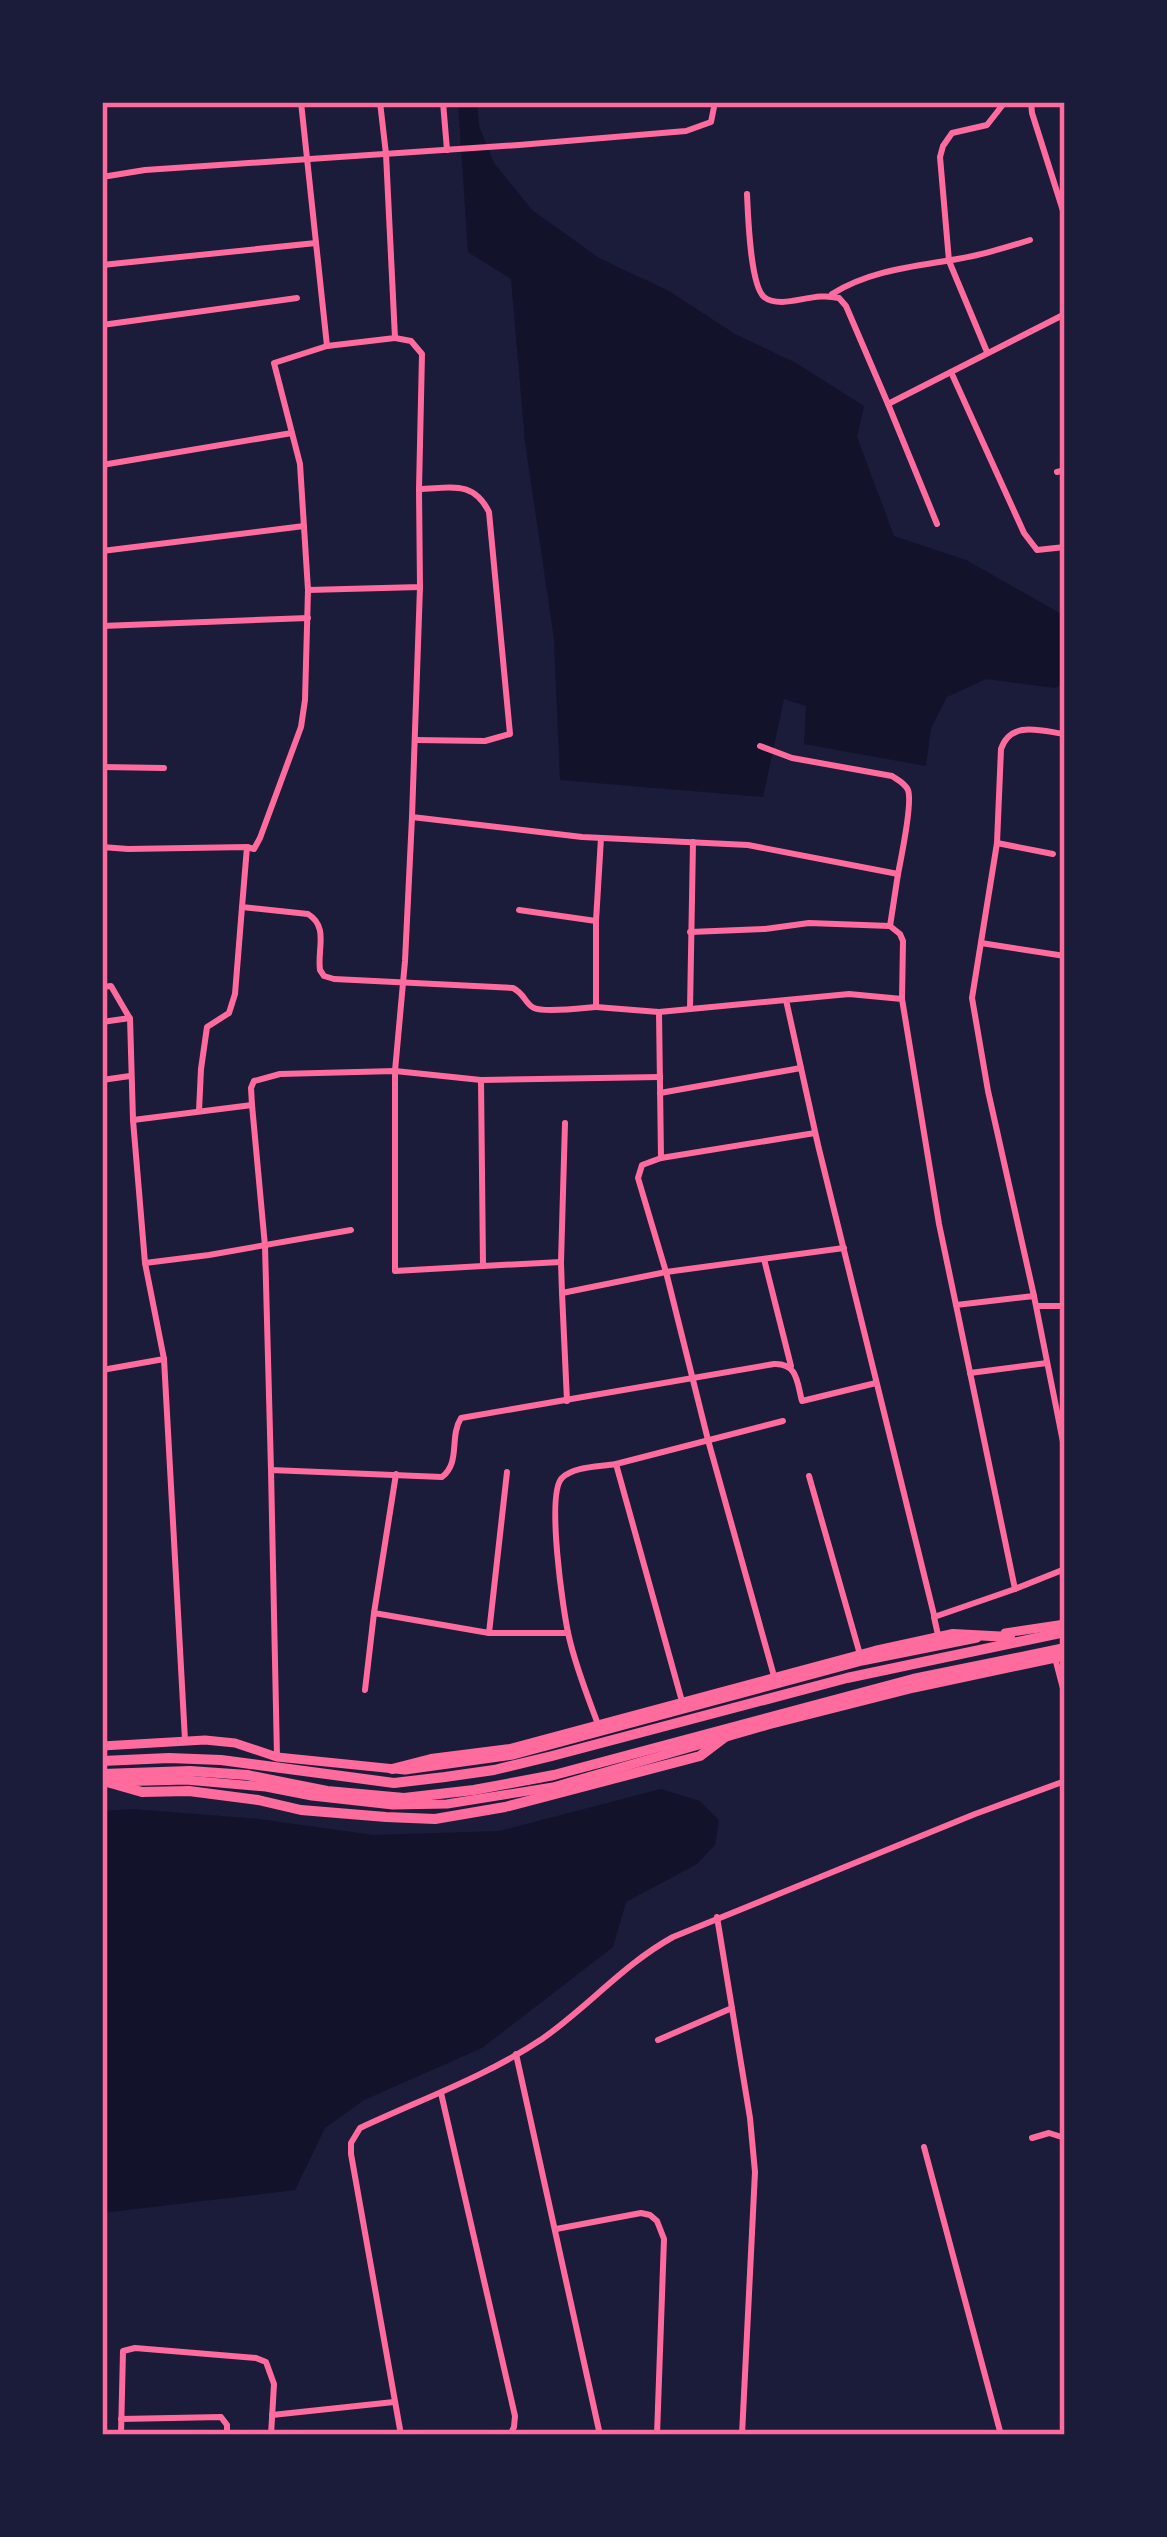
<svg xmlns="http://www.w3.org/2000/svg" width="1167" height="2537" viewBox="0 0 1167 2537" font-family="Manrope,sans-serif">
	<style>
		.water { fill: #12122b }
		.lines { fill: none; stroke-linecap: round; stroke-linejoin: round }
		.minor { stroke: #ff6b9d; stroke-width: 6 }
		.secondary { stroke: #ff6b9d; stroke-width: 9 }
		.trunk { stroke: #ff6b9d; stroke-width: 10 }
		.neatline { fill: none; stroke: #ff6b9d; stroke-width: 4.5 }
	</style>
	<rect width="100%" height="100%" fill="#1b1b3a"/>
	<!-- water -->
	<g class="water">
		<polygon points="458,102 477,102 479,126 494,163 532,210 599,258 669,291 735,334 796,363 864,406 857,437 894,536 966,560 1065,616 1065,682 1055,688 986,679 947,697 931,728 926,766 804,744 806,706 784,699 763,797 560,780 554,639 525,442 511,279 468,252"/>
		<polygon points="661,1789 700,1801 719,1820 715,1845 697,1864 626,1902 613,1947 482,2048 364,2100 325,2128 295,2190 102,2213 102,1811 132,1809 259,1819 373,1835 499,1831"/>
	</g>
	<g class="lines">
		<!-- minor -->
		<g class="minor">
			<polyline points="301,102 327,346"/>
			<path d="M380,102L386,154L395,338L327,346L274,363L300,464L308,590L420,587L419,489C451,488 473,480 489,512L510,734L485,741L415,740"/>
			<polyline points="443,102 447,150"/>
			<polyline points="1031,102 1032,113 1065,217"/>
			<polyline points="102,103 111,102"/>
			<polyline points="102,177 145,170 519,145 686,131 711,122 715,102"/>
			<path d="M747,194C748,214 750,285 764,297C769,301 776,302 782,302C802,301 819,293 839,298L846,306L888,404"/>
			<polyline points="102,265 316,243"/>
			<path d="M832,294C875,267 925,266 973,256C992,252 1011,246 1030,240"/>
			<polyline points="102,325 297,298"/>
			<polyline points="395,338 411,341 422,354 419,489"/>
			<polyline points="987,352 949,261 940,157 943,146 952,133 987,125 1005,102"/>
			<polyline points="951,372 1024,533 1037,550 1065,547"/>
			<polyline points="102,465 292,433"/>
			<polyline points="1057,472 1065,470"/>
			<polyline points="937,524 888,404 1065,314"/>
			<polyline points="102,551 304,526"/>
			<polyline points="420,587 412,817 582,837 748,845 898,874 890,926 900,934 903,941 902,999 939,1224 956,1305"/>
			<polyline points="102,626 308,618"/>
			<path d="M760,746L792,758L892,776C898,780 905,783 908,790C913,803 901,858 898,874"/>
			<polyline points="102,767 164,768"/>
			<polyline points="412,817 405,961 395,1071 395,1271 483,1266"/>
			<polyline points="997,843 1053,854"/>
			<path d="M102,847L128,849L247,847L242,907L308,914C329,927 317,949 320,970L324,976L334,979L513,988C525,994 525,1004 534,1008C545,1013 583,1008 596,1007"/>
			<polyline points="247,847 254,849 260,838 301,727 305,700 308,590"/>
			<polyline points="519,910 596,921 596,1007 659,1012 849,994 902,999"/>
			<polyline points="596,921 601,838"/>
			<polyline points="690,932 765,929 809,923 890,926"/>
			<polyline points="981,943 1065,956"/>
			<polyline points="102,987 111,986 129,1017"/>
			<polyline points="786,1000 818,1145 934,1615"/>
			<polyline points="690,1009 693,842"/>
			<polyline points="659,1012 661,1158 642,1165 638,1178 666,1272 708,1440 774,1676"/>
			<polyline points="102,1022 130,1018 133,1120"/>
			<polyline points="660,1077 481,1080 483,1266 561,1262 562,1293 666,1272 844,1248"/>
			<polyline points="102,1080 130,1076"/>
			<polyline points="660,1093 801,1068"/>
			<polyline points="199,1111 201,1069 207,1027 229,1013 235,994 242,907"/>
			<polyline points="661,1158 815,1133"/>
			<polyline points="764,1259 791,1366"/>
			<polyline points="561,1262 565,1123"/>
			<polyline points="145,1263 209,1255 351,1230"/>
			<polyline points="562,1293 567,1401"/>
			<path d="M1034,1296L988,1091L972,998L997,843L1001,749C1011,720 1041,731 1065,734"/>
			<polyline points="1037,1306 1065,1306"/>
			<polyline points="164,1359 185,1740"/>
			<polyline points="102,1370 164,1359 145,1263 133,1120 252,1105"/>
			<polyline points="970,1373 1047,1363"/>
			<polyline points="271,1470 265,1246 252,1105 251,1088 254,1081 280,1074 395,1071 481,1080"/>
			<polyline points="396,1474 374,1613 489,1633 507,1472"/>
			<polyline points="809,1476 861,1658"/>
			<polyline points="1015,1589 1065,1569"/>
			<polyline points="489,1633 568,1633"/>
			<polyline points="938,1635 934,1617 1015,1589 956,1305 1034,1296 1065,1452"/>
			<polyline points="1055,1658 1065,1696"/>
			<polyline points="365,1690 374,1613"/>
			<polyline points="683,1705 616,1464 783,1421"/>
			<path d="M599,1727C588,1697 576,1668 569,1637C563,1612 546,1493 562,1478C574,1466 600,1467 616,1464"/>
			<path d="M277,1757L271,1470L442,1477C461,1462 449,1437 461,1418L774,1364C798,1363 797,1383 802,1401L876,1383"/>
			<polyline points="717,1917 750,2118 755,2172 742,2435"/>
			<polyline points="658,2040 732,2008"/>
			<polyline points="516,2054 600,2435"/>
			<polyline points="441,2093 515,2416 514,2427 510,2435"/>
			<polyline points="1032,2138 1049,2133 1065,2138"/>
			<polyline points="924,2147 1001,2435"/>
			<polyline points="556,2229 641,2213 650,2215 657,2221 664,2239 657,2435"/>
			<polyline points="272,2415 394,2402"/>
			<polyline points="121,2419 221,2417 227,2425 227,2435"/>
			<polyline points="121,2435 123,2351 135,2348 256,2358 266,2362 274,2384 271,2435"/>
			<path d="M401,2435L351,2154V2143L360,2128C422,2099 485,2077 542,2039C588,2007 624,1964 673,1937L975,1814L1065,1781"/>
		</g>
		<!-- secondary -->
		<g class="secondary">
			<polyline points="1005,1633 1065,1624"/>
			<polyline points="102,1746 205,1740 235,1743 277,1757 405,1770 513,1755 862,1661 977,1638"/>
			<polyline points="112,1782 186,1780 266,1787 312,1796 393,1805 447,1804 553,1787 768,1725 914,1688 1065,1656"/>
		</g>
		<!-- trunk -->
		<g class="trunk">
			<polyline points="102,1761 169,1758 221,1760 394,1783 445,1777 494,1770 552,1756 847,1678 1065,1632"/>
			<polyline points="392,1769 431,1759 510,1749 875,1651 953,1634 1010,1637"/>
			<polyline points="102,1774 190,1771 247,1775 327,1791 404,1798 474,1790 554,1775 913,1679 1065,1648"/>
			<polyline points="107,1782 142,1792 189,1791 258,1800 301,1810 386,1817 435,1819 505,1807 700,1756 733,1731"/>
		</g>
	</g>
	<!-- border -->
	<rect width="1167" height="2537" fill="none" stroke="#1b1b3a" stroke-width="210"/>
	<rect x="105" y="105" width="957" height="2327" class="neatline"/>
</svg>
